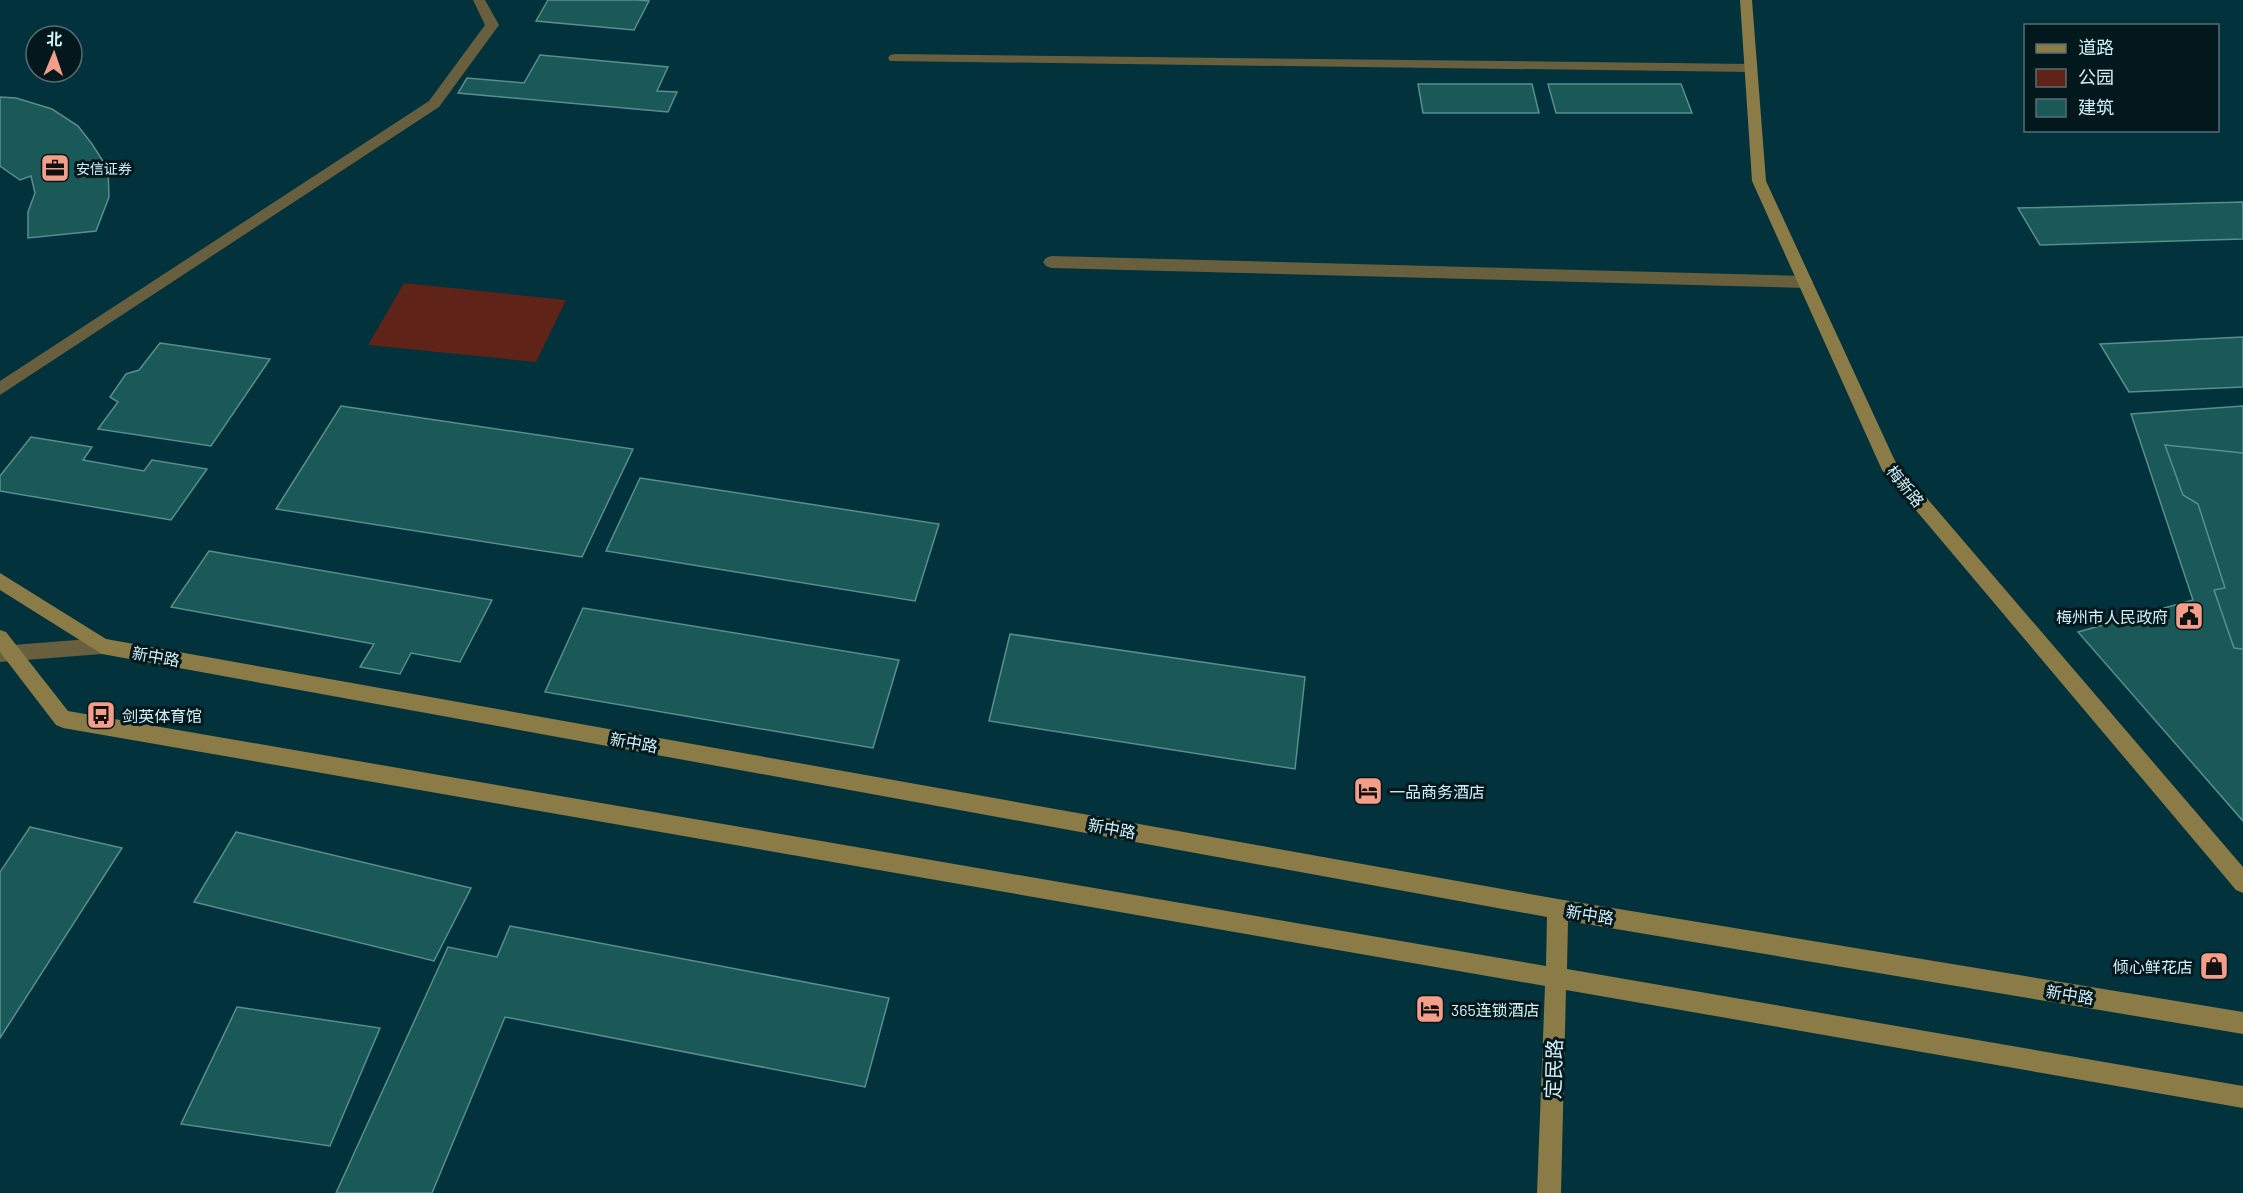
<svg xmlns="http://www.w3.org/2000/svg" width="2243" height="1193" viewBox="0 0 2243 1193" font-family="Barlow,'Noto Sans SC',sans-serif">
	<style>
		.green { fill: #602317 }
		.building { fill: #1a5958; stroke: #55908f; stroke-width: 1.5 }
		.lines { fill: none; stroke-linecap: round; stroke-linejoin: round }
		.lane { fill: #685f3f; fill-rule: evenodd }
		.street { fill: #685f3f; fill-rule: evenodd }
		.secondary { fill: #8a7b47; fill-rule: evenodd }
		.labels { text-anchor: middle; dominant-baseline: central; stroke-width: 6; stroke-linejoin: round; paint-order: stroke }
		.far-poi-label { font-size: 14px; fill: #d4f0f7; stroke: #02181d; text-anchor: start }
		.street-label { font-size: 16px; fill: #d4f0f7; stroke: #02181d }
		.poi-label { font-size: 16px; fill: #d4f0f7; stroke: #02181d; text-anchor: start }
		.near-street-label { font-size: 20px; fill: #d4f0f7; stroke: #02181d }
	</style>
	<rect width="100%" height="100%" fill="#02323b"/>
	<!-- green -->
	<polygon class="green" points="404,283 566,300 536,362 368,345"/>
	<!-- building -->
	<g class="building">
		<polygon points="548,0 637,0 649,1 634,30 536,21"/>
		<polygon points="540,55 668,67 657,91 677,92 668,112 458,93 467,78 524,83"/>
		<polygon points="1418,84 1532,84 1539,113 1423,113"/>
		<polygon points="1548,84 1681,84 1692,113 1556,113"/>
		<polygon points="0,97 16,98 52,109 78,126 92,144 108,169 109,197 96,231 28,238 28,212 35,193 31,176 20,180 0,166"/>
		<polygon points="2243,202 2243,239 2040,245 2018,208"/>
		<polygon points="2243,337 2243,387 2129,392 2100,344"/>
		<polygon points="160,343 270,359 211,446 98,429 118,402 110,397 126,374 139,370"/>
		<polygon points="341,406 633,449 582,557 276,509"/>
		<polygon points="2243,406 2243,821 2078,632 2193,600 2131,414"/>
		<polygon points="31,437 92,447 83,460 144,471 152,460 207,469 171,520 0,491 0,476"/>
		<polygon points="2165,445 2243,453 2243,649 2234,648 2214,590 2225,588 2198,504 2183,495"/>
		<polygon points="640,478 939,524 915,601 606,551"/>
		<polygon points="209,551 492,600 460,662 411,653 400,674 360,667 374,644 171,607"/>
		<polygon points="583,608 899,660 873,748 545,692"/>
		<polygon points="1010,634 1305,677 1295,769 989,721"/>
		<polygon points="30,827 122,848 0,1038 0,872"/>
		<polygon points="236,832 471,888 434,961 194,902"/>
		<polygon points="510,926 889,998 865,1087 505,1017 432,1193 336,1193 448,947 497,957"/>
		<polygon points="237,1007 380,1028 330,1146 181,1124"/>
	</g>
	<g class="lines">
		<!-- lane -->
		<g class="lane">
			<polygon points="895,54 1751,64 1758,68 1751,72 890,61 888,58 890,55"/>
			<polygon points="1051,256 1805,276 1810,278 1813,282 1810,286 1805,288 1051,268 1046,266 1043,262 1046,258"/>
		</g>
		<!-- street -->
		<g class="street">
			<polygon points="473,0 485,0 499,25 439,107 0,395 0,381 429,101 485,25"/>
			<polygon points="102,638 109,640 111,646 109,652 102,654 0,662 0,646"/>
		</g>
		<!-- secondary -->
		<g class="secondary">
			<polygon points="1740,0 1752,0 1766,181 1895,461 2243,867 2243,893 2236,890 1882,470 1752,181"/>
			<polygon points="0,573 106,639 1558,899 2243,1012 2243,1034 1568,921 1567,969 2243,1086 2243,1108 1566,990 1561,1193 1537,1193 1545,986 63,728 56,725 0,652 0,630 6,632 68,711 1546,966 1547,917 102,654 0,590"/>
		</g>
	</g>
	<!-- icons -->
	<defs>
		<g id="office-square" transform="scale(1.5)"><rect x="-9" y="-9" width="18" height="18" rx="4" fill="#f49e8a" stroke="#02181d"/><path d="M-6-3h4V-5.5h4V-3h4V5H-6ZM-1-4.5V-3h2v-1.5ZM-6 0V1H6V0Z" fill="#111"/></g>
		<g id="civic-square" transform="scale(1.5)"><rect x="-9" y="-9" width="18" height="18" rx="4" fill="#f49e8a" stroke="#02181d"/><path d="M-.6-6.5H3V-4.5H.6V-3L4-1V1h2V6H-6V1h2V-1L-.6-3ZM-1.2 2.5V6h2.4V2.5Z" fill="#111"/></g>
		<g id="bus-square" transform="scale(1.5)"><rect x="-9" y="-9" width="18" height="18" rx="4" fill="#f49e8a" stroke="#02181d"/><path d="M-5-6H5V4H4V6H2V4H-2V6H-4V4H-5ZM-3.5-4V0h7V-4ZM-3.5 1.2v1.5H-2V1.2ZM2 1.2v1.5H3.5V1.2Z" fill="#111"/></g>
		<g id="hotel-square" transform="scale(1.5)"><rect x="-9" y="-9" width="18" height="18" rx="4" fill="#f49e8a" stroke="#02181d"/><path d="M-6-4.5h1.5V1H6V5H4.5V3h-9V5H-6ZM-4 0a1.8 1.8 0 1 1 3.6 0ZM.5 0V-2.5h3Q6-2.5 6 0Z" fill="#111"/></g>
		<g id="shop-square" transform="scale(1.5)"><rect x="-9" y="-9" width="18" height="18" rx="4" fill="#f49e8a" stroke="#02181d"/><path d="M-5-2.5h2.3a2.7 3.5 0 0 1 5.4 0H5L5.5 6h-11ZM-1.5-2.5h3a1.5 2.3 0 0 0-3 0Z" fill="#111"/></g>
	</defs>
	<g fill-rule="evenodd">
		<use href="#office-square" x="55" y="168"/>
		<use href="#civic-square" x="2189" y="616"/>
		<use href="#bus-square" x="101" y="715"/>
		<use href="#hotel-square" x="1368" y="791"/>
		<use href="#shop-square" x="2214" y="966"/>
		<use href="#hotel-square" x="1430" y="1009"/>
	</g>
	<g class="labels">
		<!-- far-poi labels -->
		<g class="far-poi-label">
			<text x="76" y="168">安信证券</text>
		</g>
		<!-- street labels -->
		<g class="street-label">
			<text transform="translate(1906 486) rotate(51)">梅新路</text>
			<text transform="translate(156 656) rotate(10)">新中路</text>
			<text transform="translate(634 742) rotate(10)">新中路</text>
			<text transform="translate(1112 828) rotate(10)">新中路</text>
			<text transform="translate(1590 914) rotate(9)">新中路</text>
			<text transform="translate(2070 994) rotate(9)">新中路</text>
		</g>
		<!-- poi labels -->
		<g class="poi-label">
			<text x="2168" y="616" text-anchor="end">梅州市人民政府</text>
			<text x="122" y="715">剑英体育馆</text>
			<text x="1389" y="791">一品商务酒店</text>
			<text x="2193" y="966" text-anchor="end">倾心鲜花店</text>
			<text x="1451" y="1009">365连锁酒店</text>
		</g>
		<!-- near-street labels -->
		<g class="near-street-label">
			<text transform="translate(1553 1069) rotate(-88)">定民路</text>
		</g>
	</g>
	<!-- legend -->
	<rect x="2024" y="24" width="195" height="108" fill="#02181d" stroke="#566e74" stroke-width="1.5"/>
	<rect x="2036" y="44" width="30" height="9" fill="#8a7b47" stroke="#566e74" stroke-width="1.5"/>
	<text x="2078" y="54" font-size="18" fill="#d4f0f7">道路</text>
	<rect x="2036" y="69" width="30" height="18" fill="#602317" stroke="#566e74" stroke-width="1.5"/>
	<text x="2078" y="84" font-size="18" fill="#d4f0f7">公园</text>
	<rect x="2036" y="99" width="30" height="18" fill="#1a5958" stroke="#566e74" stroke-width="1.5"/>
	<text x="2078" y="114" font-size="18" fill="#d4f0f7">建筑</text>
	<!-- north arrow -->
	<g transform="translate(54 54) rotate(2)"><circle r="28" fill="#02181d" stroke="#566e74" stroke-width="1.5"/>
	<path d="M0-4.5L10 22L0 15L-10 22Z" fill="#f49e8a"/>
	<text y="-9" font-size="16" font-weight="bold" text-anchor="middle" fill="#d4f0f7">北</text>
	</g>
</svg>
